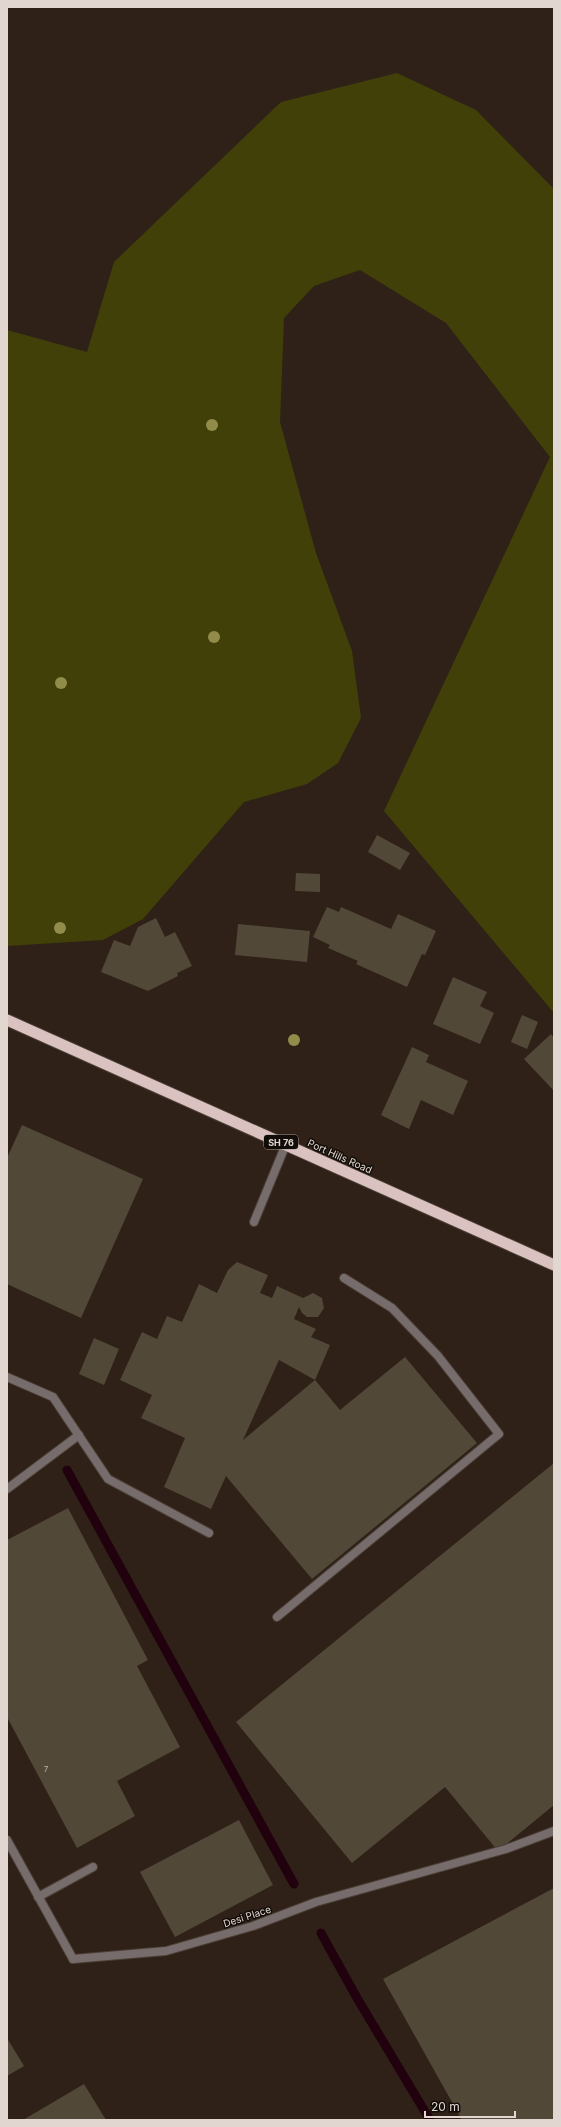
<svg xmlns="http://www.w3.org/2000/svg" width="561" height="2127" viewBox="0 0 561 2127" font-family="Inter,sans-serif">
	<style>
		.green { fill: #404008 }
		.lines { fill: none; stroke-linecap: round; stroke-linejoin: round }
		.stream { stroke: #20010d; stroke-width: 9 }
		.building { fill: #514838 }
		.service-casing { stroke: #4b3e35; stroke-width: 10 }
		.minor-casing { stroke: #4b3e35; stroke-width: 10 }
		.trunk-casing { stroke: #4b3e35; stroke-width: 13 }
		.service { stroke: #766c6b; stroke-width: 8 }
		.minor { stroke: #766c6b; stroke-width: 8 }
		.trunk { stroke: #dac2c0; stroke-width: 11 }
		.tree { fill: #918c4a }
		.labels { text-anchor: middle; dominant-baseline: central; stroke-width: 3; stroke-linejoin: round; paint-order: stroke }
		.number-label { font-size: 8px; fill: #bdb2aa }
		.shield { fill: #120c08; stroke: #a39994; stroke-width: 1 }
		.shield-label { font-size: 9px; font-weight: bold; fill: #e1d6d0 }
		.street-label { font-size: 10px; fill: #e1d6d0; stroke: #120c08 }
	</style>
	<rect width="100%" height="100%" fill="#2f2117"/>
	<!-- green -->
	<polygon class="green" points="397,73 476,110 554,189 554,1013 384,811 550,457 446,323 360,270 314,286 284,318 280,422 316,553 352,651 361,718 338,763 307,784 244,802 143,919 103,940 7,946 7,330 87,352 114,262 281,102"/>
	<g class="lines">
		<!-- stream -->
		<g class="stream">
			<polyline points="67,1470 294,1884"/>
			<polyline points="321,1933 357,1998 430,2120"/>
		</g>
	</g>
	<!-- building -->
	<g class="building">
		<polygon points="377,835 410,853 400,870 368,852"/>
		<polygon points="296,873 320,874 320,892 295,891"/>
		<polygon points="327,907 339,912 341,907 391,929 398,914 436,931 425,955 422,954 407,987 356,964 358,961 328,948 330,945 313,937"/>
		<polygon points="156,918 165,937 175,932 192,966 177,973 178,976 148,991 101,972 114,940 130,946 138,927"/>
		<polygon points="238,924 310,931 307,962 235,955"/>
		<polygon points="453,977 487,992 480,1006 494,1013 480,1044 433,1024"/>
		<polygon points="522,1015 538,1022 527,1049 511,1042"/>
		<polygon points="551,1034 554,1038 554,1091 524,1059"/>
		<polygon points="412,1047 429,1055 426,1062 468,1081 453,1115 421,1100 409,1129 381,1115"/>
		<polygon points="22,1125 143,1179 81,1318 7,1284 7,1158"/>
		<polygon points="237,1262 268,1275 260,1293 272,1298 277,1286 303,1298 313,1293 322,1298 324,1308 318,1317 307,1317 302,1313 299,1307 294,1319 316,1329 311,1337 330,1345 315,1380 279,1360 243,1440 315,1380 340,1410 405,1357 477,1443 312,1579 226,1476 211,1509 164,1487 185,1438 141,1418 152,1395 120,1380 142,1332 157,1339 167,1316 182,1322 199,1284 217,1293 228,1270"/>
		<polygon points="94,1338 119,1349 104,1385 79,1374"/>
		<polygon points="554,1463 554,1805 498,1851 445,1787 352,1863 236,1722"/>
		<polygon points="68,1508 148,1660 137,1666 180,1747 117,1781 135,1816 77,1848 7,1717 7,1540"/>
		<polygon points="239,1820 273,1885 175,1937 140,1872"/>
		<polygon points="554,1888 554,2120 462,2120 383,1979"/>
		<polygon points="7,2038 24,2066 7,2076"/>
		<polygon points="84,2084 106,2120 23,2120"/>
	</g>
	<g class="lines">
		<!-- service casing -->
		<g class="service-casing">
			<g id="service">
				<polyline points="254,1222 286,1144"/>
				<polyline points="7,1377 53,1397 108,1479 209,1533"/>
				<polyline points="7,1489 79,1435"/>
				<polyline points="277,1617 499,1434 438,1356 392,1308 344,1278"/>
				<polyline points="38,1897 93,1867"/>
				<polyline points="73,1959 166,1951 253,1926 316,1902 506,1849 554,1831"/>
			</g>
		</g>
		<!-- minor casing -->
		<g class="minor-casing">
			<polyline id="minor" points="7,1840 73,1959"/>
		</g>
		<!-- trunk casing -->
		<g class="trunk-casing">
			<polyline id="trunk" points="7,1020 554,1265"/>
		</g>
		<!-- service -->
		<use href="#service" class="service"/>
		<!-- minor -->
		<use href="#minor" class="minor"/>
		<!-- trunk -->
		<use href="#trunk" class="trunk"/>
	</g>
	<!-- trees -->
	<g class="tree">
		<circle cx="212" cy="425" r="6"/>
		<circle cx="214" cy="637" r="6"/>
		<circle cx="61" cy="683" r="6"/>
		<circle cx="60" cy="928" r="6"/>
		<circle cx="294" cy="1040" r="6"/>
	</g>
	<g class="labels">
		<!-- number labels -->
		<g class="number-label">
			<text x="46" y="1769">7</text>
		</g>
		<!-- shield labels -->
		<rect class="shield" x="264" y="1135" width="34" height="14" rx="3"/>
		<g class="shield-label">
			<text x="281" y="1142">SH 76</text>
		</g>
		<!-- street labels -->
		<g class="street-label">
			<text transform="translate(340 1156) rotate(24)">Port Hills Road</text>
			<text transform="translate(247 1916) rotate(-18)">Desi Place</text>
		</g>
	</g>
	<!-- border -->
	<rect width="561" height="2127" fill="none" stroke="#e1d6d0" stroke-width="16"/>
	<!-- scale -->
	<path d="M425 2111v6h90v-6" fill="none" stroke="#e1d6d0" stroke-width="2"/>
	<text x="431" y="2111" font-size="12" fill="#e1d6d0" stroke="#120c08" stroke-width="3" paint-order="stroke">20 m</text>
</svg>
